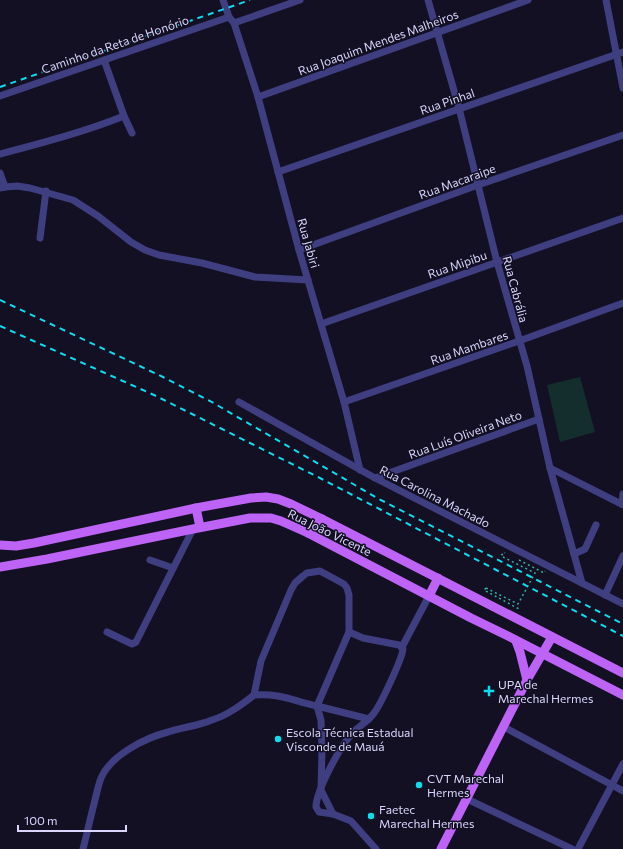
<svg xmlns="http://www.w3.org/2000/svg" width="623" height="849" viewBox="0 0 623 849" font-family="Commissioner,sans-serif">
	<style>
		.green { fill: #132e2c }
		.lines { fill: none; stroke-linecap: round; stroke-linejoin: round }
		.path { stroke: #36b0a6; stroke-width: 1.5; stroke-dasharray: 2 3; stroke-linecap: butt }
		.minor { stroke: #3f3e80; stroke-width: 7 }
		.major { stroke: #bd63f6; stroke-width: 9 }
		.rail { stroke: #0eddf0; stroke-width: 2; stroke-dasharray: 6 5; stroke-linecap: butt }
		.poi-dot { fill: #0eddf0; stroke: #131024; stroke-width: 1.5 }
		.labels { text-anchor: middle; dominant-baseline: central; stroke-width: 3; stroke-linejoin: round; paint-order: stroke }
		.street-label { font-size: 12px; fill: #d9d5fd; stroke: #131024 }
		.poi-label { font-size: 12px; fill: #d9d5fd; stroke: #131024; text-anchor: start }
	</style>
	<rect width="100%" height="100%" fill="#131024"/>
	<!-- green -->
	<polygon class="green" points="580,377 595,432 560,442 547,385"/>
	<g class="lines">
		<!-- path -->
		<g class="path">
			<polyline points="519,560 544,573 545,571"/>
			<polyline points="486,588 518,604 535,573 501,556 504,552 505,553"/>
			<polyline points="486,588 484,590 519,609 518,610"/>
		</g>
		<!-- minor -->
		<g class="minor">
			<polyline points="223,0 229,17"/>
			<polyline points="428,0 459,108 497,262 527,366 550,468 582,583"/>
			<polyline points="606,0 623,88"/>
			<polyline points="234,23 300,0"/>
			<polyline points="104,60 124,116 132,133"/>
			<polyline points="0,96 229,17 234,23 258,97 299,250 344,402 360,470"/>
			<polyline points="258,97 528,0"/>
			<path d="M0,154C42,143 84,132 124,116"/>
			<polyline points="278,172 623,52"/>
			<polyline points="0,173 5,187"/>
			<polyline points="0,188 5,187 17,186 30,188 73,200 98,216 131,242 145,250 159,255 202,263 255,277 308,280"/>
			<polyline points="40,238 46,191"/>
			<polyline points="299,250 478,185 623,135"/>
			<polyline points="321,324 623,218"/>
			<polyline points="239,402 375,478 623,604"/>
			<polyline points="344,402 519,341 623,303"/>
			<polyline points="550,468 623,505"/>
			<polyline points="375,478 539,419"/>
			<polyline points="622,504 623,494"/>
			<polyline points="574,554 585,549 596,525"/>
			<polyline points="150,560 173,568"/>
			<polyline points="605,595 623,556"/>
			<polyline points="107,632 132,644 136,642 193,529"/>
			<polyline points="402,647 429,596"/>
			<path d="M254,695C281,693 293,701 317,706L321,720L322,750L321,790L333,814L351,821L376,849"/>
			<polyline points="504,727 623,791"/>
			<polyline points="467,799 572,849"/>
			<path d="M333,814L319,812L316,807C316,791 339,749 350,736C357,727 368,722 374,713C381,704 402,659 403,649L399,645L363,638L349,632"/>
			<path d="M83,849C87,834 90,819 94,804C96,796 98,786 101,778C111,755 145,738 168,732C183,727 198,726 212,720C228,715 241,705 254,695L261,661L291,590L295,583L303,576L307,573L320,571L344,584L347,588L349,595V632L317,706L369,719"/>
			<polyline points="578,849 623,764"/>
		</g>
		<!-- major -->
		<g class="major">
			<polyline points="196,508 200,527"/>
			<polyline points="308,533 322,519"/>
			<polyline points="0,545 16,546 34,543 196,508 251,498 266,497 278,499 291,504 322,519 623,673"/>
			<polyline points="0,567 47,559 193,529 250,518 271,518 281,521 308,533 471,618 508,636 623,695"/>
			<polyline points="429,596 438,578"/>
			<polyline points="516,641 520,652 527,680"/>
			<polyline points="441,849 527,680 552,637"/>
		</g>
		<!-- rail -->
		<g class="rail">
			<polyline points="0,87 250,0"/>
			<polyline points="0,300 163,377 210,401 379,499 623,624"/>
			<polyline points="0,326 154,395 316,476 623,636"/>
		</g>
	</g>
	<!-- markers -->
	<g class="poi-dot">
		<path d="M487 685h4v4h4v4h-4v4h-4v-4h-4v-4h4z"/>
		<circle cx="278" cy="739" r="4"/>
		<circle cx="419" cy="785" r="4"/>
		<circle cx="371" cy="816" r="4"/>
	</g>
	<g class="labels">
		<!-- street labels -->
		<g class="street-label">
			<text transform="translate(378 42) rotate(-20)">Rua Joaquim Mendes Malheiros</text>
			<text transform="translate(115 44) rotate(-19)">Caminho da Reta de Honório</text>
			<text transform="translate(447 101) rotate(-19)">Rua Pinhal</text>
			<text transform="translate(457 181) rotate(-20)">Rua Macaraipe</text>
			<text transform="translate(309 243) rotate(74)">Rua Jabiri</text>
			<text transform="translate(457 264) rotate(-19)">Rua Mipibu</text>
			<text transform="translate(516 289) rotate(75)">Rua Cabrália</text>
			<text transform="translate(469 347) rotate(-19)">Rua Mambares</text>
			<text transform="translate(465 434) rotate(-20)">Rua Luís Oliveira Neto</text>
			<text transform="translate(435 496) rotate(27)">Rua Carolina Machado</text>
			<text transform="translate(330 532) rotate(26)">Rua João Vicente</text>
		</g>
		<!-- poi labels -->
		<g class="poi-label">
			<text x="498" y="684">UPA de<tspan x="498" dy="14">Marechal Hermes</tspan></text>
			<text x="286" y="732">Escola Técnica Estadual<tspan x="286" dy="14">Visconde de Mauá</tspan></text>
			<text x="427" y="778">CVT Marechal<tspan x="427" dy="14">Hermes</tspan></text>
			<text x="379" y="809">Faetec<tspan x="379" dy="14">Marechal Hermes</tspan></text>
		</g>
	</g>
	<!-- scale -->
	<path d="M18 825v6h108v-6" fill="none" stroke="#d9d5fd" stroke-width="2"/>
	<text x="24" y="825" font-size="12" fill="#d9d5fd" stroke="#131024" stroke-width="3" paint-order="stroke">100 m</text>
</svg>
